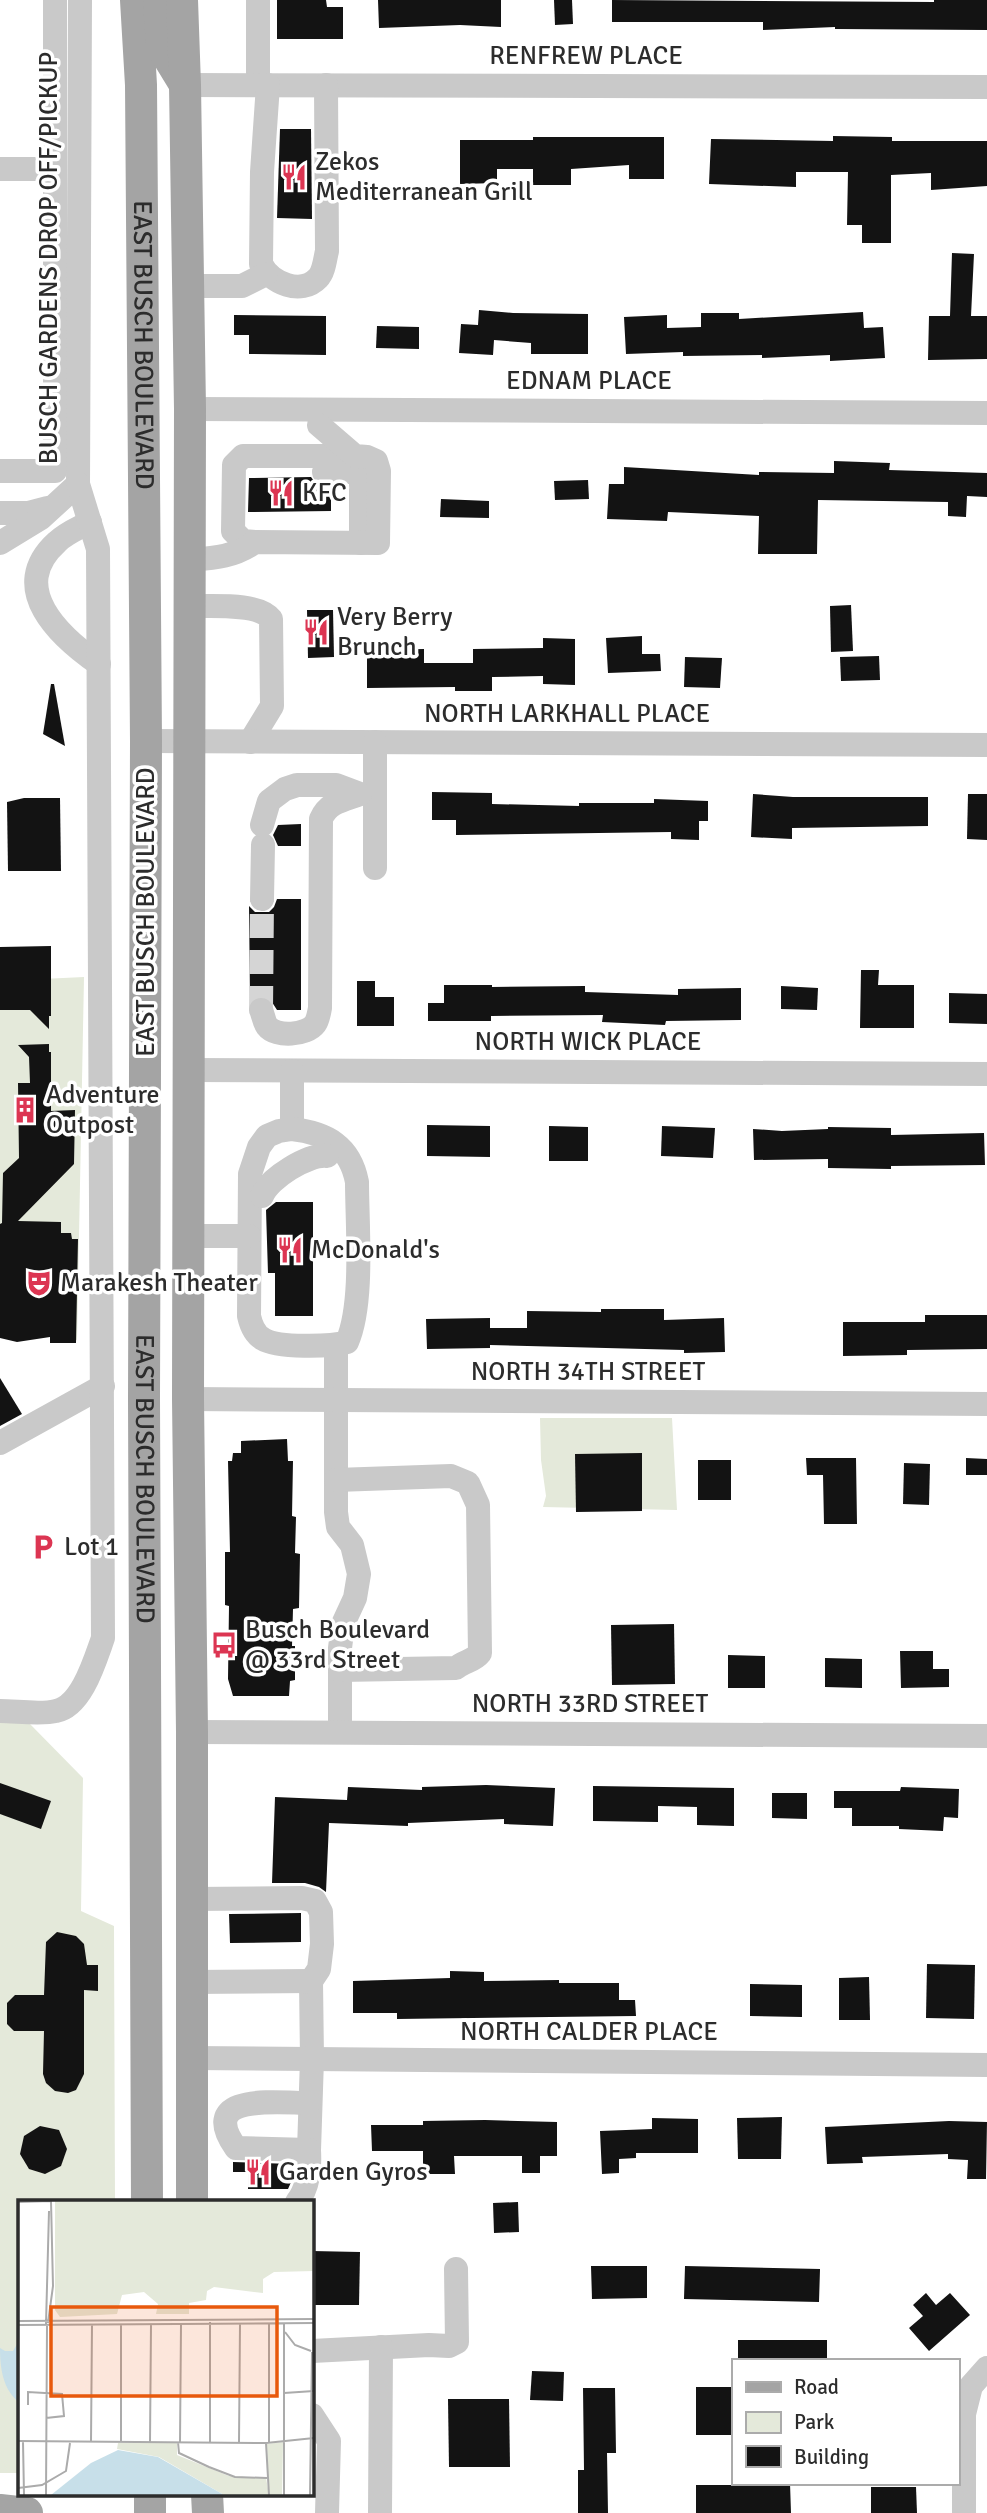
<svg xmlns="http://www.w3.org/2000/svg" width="987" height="2513" viewBox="0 0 987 2513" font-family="Signika,sans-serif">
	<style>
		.green { fill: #e4e9da }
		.water { fill: #c7dfe9 }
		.building { fill: #131313 }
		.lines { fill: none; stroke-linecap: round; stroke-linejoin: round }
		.minor-tunnel { stroke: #d5d5d5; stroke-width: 24; stroke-dasharray: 24 12; stroke-linecap: butt }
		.minor { stroke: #c9c9c9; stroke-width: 24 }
		.major { stroke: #a4a4a4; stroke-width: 32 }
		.labels { text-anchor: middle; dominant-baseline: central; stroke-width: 7; stroke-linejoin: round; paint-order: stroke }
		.street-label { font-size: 26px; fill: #2c2c2c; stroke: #fff }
		.poi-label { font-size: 26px; fill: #2c2c2c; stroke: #fff; text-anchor: start }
		.inset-road { fill: none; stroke: #ababab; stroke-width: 2 }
		.view { fill: #e8590c; fill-opacity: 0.15; stroke: #e8590c; stroke-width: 3.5 }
		.inset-edge { fill: none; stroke: #2c2c2c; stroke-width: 3.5 }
	</style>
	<rect width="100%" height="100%" fill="#fff"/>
	<!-- green -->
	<g class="green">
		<polygon points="84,977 77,1340 0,1329 0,981"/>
		<polygon points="540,1418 672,1418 677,1510 543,1507 546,1496 541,1460"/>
		<polygon points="0,1723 29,1723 83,1778 81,1911 114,1926 115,2201 19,2202 19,2473 0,2473"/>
	</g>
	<!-- water -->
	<path class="water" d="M19,2341V2402C3,2390 0,2368 0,2348L5,2351H13Z"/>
	<!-- building -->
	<g class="building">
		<polygon points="277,0 326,0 327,7 343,7 343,39 277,39"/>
		<polygon points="378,0 501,0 501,27 460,25 379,28"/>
		<polygon points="554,0 572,0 573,24 555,25"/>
		<polygon points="612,0 934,2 934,0 987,0 987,30 835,29 835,27 763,30 763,22 612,22"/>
		<polygon points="280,129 311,129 312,219 277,218"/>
		<polygon points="833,136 892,137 892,141 987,141 987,186 931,190 931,173 891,175 891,243 862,243 862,225 847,225 848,172 796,172 796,187 709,184 711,139 833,141"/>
		<polygon points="533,137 664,137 664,179 629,179 629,165 571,169 571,185 533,185 533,169 497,169 497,183 460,184 460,140 533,140"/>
		<polygon points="952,253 974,254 971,316 987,316 987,359 928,360 929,316 950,316"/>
		<polygon points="479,310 513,313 588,314 588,354 531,354 531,343 494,340 493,355 459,353 461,324 478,325"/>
		<polygon points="863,312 864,328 883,327 885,358 830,361 830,355 762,358 762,355 683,356 683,352 626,354 624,317 667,315 667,328 701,327 701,313 739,313 739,319"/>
		<polygon points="234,315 326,316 326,355 249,354 249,335 234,335"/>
		<polygon points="377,326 419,327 419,349 376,348"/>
		<polygon points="834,461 890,463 889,470 987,473 987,497 967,496 966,517 948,516 948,502 818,500 817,554 758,554 759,516 668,512 667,521 607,519 609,484 624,484 624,467 759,475 759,472 834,473"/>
		<polygon points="311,477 317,485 331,487 331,511 248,512 249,478"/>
		<polygon points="588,480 589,499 555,500 554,481"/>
		<polygon points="441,499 489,501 489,518 440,517"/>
		<polygon points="851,605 853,651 831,652 830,606"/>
		<polygon points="307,610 333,610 334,657 308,658"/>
		<polygon points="642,636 642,654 660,654 661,671 608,673 606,638"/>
		<polygon points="543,638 575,639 575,685 543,684 543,676 492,677 492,691 455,691 455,687 367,688 367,650 424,649 424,663 473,663 473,649 543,648"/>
		<polygon points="879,656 880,680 841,681 840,657"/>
		<polygon points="685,657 722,658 720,688 684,687"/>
		<polygon points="51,684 54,684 65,746 43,734"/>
		<polygon points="432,792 492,793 492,804 579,806 579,803 654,803 654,799 708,801 708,821 699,821 699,840 671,839 671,832 456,835 456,820 432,820"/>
		<polygon points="753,794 793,797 928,797 928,826 792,828 792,839 751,837"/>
		<polygon points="968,794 987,794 987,840 967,839"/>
		<polygon points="24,798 60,798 61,871 8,871 7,802"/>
		<polygon points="301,824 301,846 278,846 273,835 278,825"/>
		<polygon points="277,899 301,899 301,1010 277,1010 270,999 263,995 256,996 250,1001 249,906 255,912 269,912 274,907"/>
		<polygon points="51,946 51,1016 49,1016 49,1029 30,1010 0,1010 0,947"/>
		<polygon points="861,970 879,970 878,985 914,985 914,1028 860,1028"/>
		<polygon points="357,981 375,981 375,997 394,997 394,1026 357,1026"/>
		<polygon points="444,985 492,985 492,987 585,986 585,992 678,995 678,989 741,988 741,1020 666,1021 665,1025 602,1022 603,1015 491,1016 491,1021 428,1021 428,1003 444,1003"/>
		<polygon points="781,986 818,988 817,1010 781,1009"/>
		<polygon points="949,993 987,994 987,1024 949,1023"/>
		<polygon points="49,1044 49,1052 51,1052 51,1111 75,1110 74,1164 18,1221 61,1222 61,1233 71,1233 72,1239 78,1239 76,1343 50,1343 50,1337 17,1342 0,1338 0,1224 2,1223 3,1173 19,1158 18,1083 30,1083 29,1057 18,1045"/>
		<polygon points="427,1125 490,1126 490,1157 427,1156"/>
		<polygon points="549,1126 588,1127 588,1161 549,1161"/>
		<polygon points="662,1126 715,1128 713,1158 661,1156"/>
		<polygon points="828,1127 891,1128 891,1135 984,1133 985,1165 891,1166 891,1169 828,1168 828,1159 754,1160 753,1129 782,1131 828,1129"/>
		<polygon points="276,1202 313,1202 313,1316 275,1316 275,1273 268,1273 266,1210"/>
		<polygon points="601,1309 664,1309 664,1320 724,1318 725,1352 684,1353 684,1350 490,1345 490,1348 427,1349 426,1319 490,1318 490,1328 527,1328 527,1311 601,1312"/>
		<polygon points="925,1315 987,1315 987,1349 907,1350 907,1355 843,1356 843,1322 925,1322"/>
		<polygon points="0,1378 22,1414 0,1426"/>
		<polygon points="287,1439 288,1461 293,1461 292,1516 296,1517 295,1553 300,1554 299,1608 293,1609 292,1646 295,1646 295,1680 290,1681 289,1696 233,1696 228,1679 229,1606 225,1605 225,1552 230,1552 228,1461 232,1461 233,1453 241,1453 241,1441"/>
		<polygon points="642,1453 642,1511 576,1512 575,1454"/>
		<polygon points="806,1458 856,1458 857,1524 824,1524 823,1475 807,1475"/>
		<polygon points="966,1458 987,1459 987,1475 966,1475"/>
		<rect x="698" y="1460" width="33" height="40"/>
		<polygon points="904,1463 930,1464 929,1505 903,1504"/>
		<polygon points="674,1624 675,1684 612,1685 611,1625"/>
		<polygon points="900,1651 933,1651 933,1669 949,1669 949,1687 901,1688"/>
		<polygon points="728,1655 765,1656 765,1688 728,1688"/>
		<polygon points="825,1658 862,1659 862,1688 825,1687"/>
		<polygon points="0,1783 51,1801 41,1829 0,1814"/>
		<polygon points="486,1785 555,1788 553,1826 504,1824 504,1819 408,1823 408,1826 329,1823 326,1892 319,1887 305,1883 272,1883 275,1797 347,1800 348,1787 422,1790 422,1787"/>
		<polygon points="593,1786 734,1788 734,1826 697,1825 697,1807 658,1806 658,1822 593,1821"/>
		<polygon points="901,1787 959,1789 958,1818 944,1817 943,1831 899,1829 899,1826 852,1826 852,1808 834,1808 834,1791 900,1791"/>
		<polygon points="772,1793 807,1793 807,1819 772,1818"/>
		<polygon points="301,1913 301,1942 230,1943 229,1914"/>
		<polygon points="57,1932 76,1936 84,1944 87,1965 98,1965 98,1991 84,1990 84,2074 76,2090 68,2093 55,2091 46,2083 43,2074 44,2031 14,2031 7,2024 7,2003 15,1995 44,1995 46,1942"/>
		<polygon points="927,1964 975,1965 974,2019 926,2018"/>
		<polygon points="450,1971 484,1972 484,1981 559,1980 559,1983 619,1983 619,2000 635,2000 636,2016 397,2019 397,2013 353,2013 353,1981 450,1978"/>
		<polygon points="869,1977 870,2020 839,2020 839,1978"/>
		<polygon points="750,1984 802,1985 802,2017 750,2016"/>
		<polygon points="782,2117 781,2159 738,2159 737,2118"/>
		<polygon points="652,2118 698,2119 698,2153 636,2153 636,2158 619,2159 619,2173 602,2174 600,2131 652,2129"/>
		<polygon points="485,2120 557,2122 557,2156 540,2156 540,2173 522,2173 522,2156 454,2156 455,2174 423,2174 423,2151 372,2151 371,2125 423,2125 423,2121"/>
		<polygon points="949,2121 987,2122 986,2179 967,2179 968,2160 948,2159 948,2154 862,2157 863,2163 827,2164 825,2127"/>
		<polygon points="40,2126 59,2130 67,2149 61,2166 45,2174 29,2169 20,2154 24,2136"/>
		<polygon points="233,2162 292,2164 292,2180 288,2189 248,2189 248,2172 233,2172"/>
		<polygon points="518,2202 519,2232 494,2233 493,2203"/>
		<polygon points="312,2251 360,2252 359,2305 312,2305"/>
		<polygon points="591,2266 647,2266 647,2298 592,2299"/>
		<polygon points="685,2266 820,2269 819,2302 684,2299"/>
		<polygon points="926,2293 936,2305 950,2293 970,2315 929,2351 909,2328 923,2316 913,2305"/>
		<rect x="738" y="2340" width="89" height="21"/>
		<polygon points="532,2371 564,2372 563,2401 530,2400"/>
		<rect x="696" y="2387" width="37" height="48"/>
		<polygon points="583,2388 615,2388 616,2453 607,2453 608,2513 578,2513 578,2470 584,2470"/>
		<polygon points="448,2399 509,2399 510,2467 449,2467"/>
		<polygon points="763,2483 790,2483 791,2513 696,2513 696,2485 764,2485"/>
		<polygon points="871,2487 916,2487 917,2513 871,2513"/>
	</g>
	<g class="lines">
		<!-- minor-tunnel -->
		<polyline class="minor-tunnel" points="261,1010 262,899"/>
		<!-- minor -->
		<g class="minor">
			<polyline points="258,0 258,85"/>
			<polyline points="185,85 987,87"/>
			<path d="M268,85L262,172L261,264C271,283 301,296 318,278C324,272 325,259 327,251L326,85"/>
			<polyline points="0,169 55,169"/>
			<polyline points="188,286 242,286 266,274"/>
			<polyline points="190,409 987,413"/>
			<polyline points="0,471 55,471 55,0"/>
			<polyline points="324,472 357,472 361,480 361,543"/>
			<polyline points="0,513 28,513 47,508"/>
			<path d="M90,522C79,528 66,533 57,542C6,588 60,637 99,664"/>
			<polyline points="255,542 243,541 233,531 234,465 243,456 355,456"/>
			<polyline points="0,543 41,518 78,484 80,0"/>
			<path d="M189,560C214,558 234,557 255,542L378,543L379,471L376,461L367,457L355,456L319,425"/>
			<path d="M189,606C210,607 258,602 271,619L272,706L250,742"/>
			<polyline points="146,741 987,745"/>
			<polyline points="375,868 375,742"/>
			<polyline points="262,899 263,845"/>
			<path d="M261,1010C263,1014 264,1022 267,1026C276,1038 307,1035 315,1024C318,1020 319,1013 320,1008L321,819C328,802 344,800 360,794L336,785H297L285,789L269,801L262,825"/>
			<polyline points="188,1070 987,1074"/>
			<polyline points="292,1071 292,1129"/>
			<path d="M292,1129C327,1133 350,1146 357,1182C357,1225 364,1304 347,1342C331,1347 277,1348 263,1339C254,1334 251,1325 249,1316L250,1174L259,1147L267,1136L279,1131Z"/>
			<path d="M262,1196C269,1178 308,1154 327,1156"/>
			<polyline points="188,1236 249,1236"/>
			<polyline points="336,1345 336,1512 338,1527 352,1545 359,1574 355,1598 343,1624 340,1648 340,1732"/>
			<polyline points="188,1399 987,1404"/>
			<polyline points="0,1443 103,1386"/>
			<path d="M336,1480L451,1476L468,1483L478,1505L480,1653C474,1661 464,1661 456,1668L340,1670"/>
			<path d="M0,1711C16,1711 41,1715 56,1711C82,1706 95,1660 103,1638L98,549L78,484"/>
			<polyline points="192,1732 987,1736"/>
			<polyline points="191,1899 302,1898 315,1901 321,1912 322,1944 319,1969 311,1981 312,2059 309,2150"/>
			<polyline points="191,1982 311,1981"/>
			<polyline points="191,2058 987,2065"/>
			<path d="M297,2202C309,2187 310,2168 309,2150L236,2148C196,2092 278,2103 309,2103"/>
			<polyline points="312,2351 429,2345 449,2346 457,2342 456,2269"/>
			<polyline points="312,2415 329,2441 327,2513"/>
			<polyline points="380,2513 381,2347"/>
			<polyline points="964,2513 964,2414 971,2386 987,2368"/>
		</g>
		<!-- major -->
		<g class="major">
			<path id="s1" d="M136,0L141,85L146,741L144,1399L147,2202"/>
			<polyline points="159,0 162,47 184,83"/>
			<polyline points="182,0 185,85 190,409 188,1399 192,1732 192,2202"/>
			<polyline points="150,2494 150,2513"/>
			<polyline points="207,2494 208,2513"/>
			<polyline points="0,2510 27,2513"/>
		</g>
	</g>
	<!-- icons -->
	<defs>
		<g id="restaurant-bare" transform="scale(2.1)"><path d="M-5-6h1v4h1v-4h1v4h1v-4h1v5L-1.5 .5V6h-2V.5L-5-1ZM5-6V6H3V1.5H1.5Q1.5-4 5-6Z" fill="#dc3552" stroke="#fff" stroke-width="2.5" paint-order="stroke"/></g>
		<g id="building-bare" transform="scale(2.1)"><path d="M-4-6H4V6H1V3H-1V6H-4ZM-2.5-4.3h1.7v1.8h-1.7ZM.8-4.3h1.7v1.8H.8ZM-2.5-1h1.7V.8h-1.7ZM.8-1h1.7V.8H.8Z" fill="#dc3552" stroke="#fff" stroke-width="2.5" paint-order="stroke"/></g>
		<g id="theatre-bare" transform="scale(2.1)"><path d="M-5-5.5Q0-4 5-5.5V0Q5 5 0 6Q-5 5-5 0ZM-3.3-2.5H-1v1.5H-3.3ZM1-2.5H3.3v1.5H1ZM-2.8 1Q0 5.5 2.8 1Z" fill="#dc3552" stroke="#fff" stroke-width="2.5" paint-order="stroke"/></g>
		<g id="parking-bare" transform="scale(2.1)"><path d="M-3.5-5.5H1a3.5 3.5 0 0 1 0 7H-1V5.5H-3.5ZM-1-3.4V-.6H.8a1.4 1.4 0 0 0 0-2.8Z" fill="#dc3552" stroke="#fff" stroke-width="2.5" paint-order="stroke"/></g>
		<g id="bus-bare" transform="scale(2.1)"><path d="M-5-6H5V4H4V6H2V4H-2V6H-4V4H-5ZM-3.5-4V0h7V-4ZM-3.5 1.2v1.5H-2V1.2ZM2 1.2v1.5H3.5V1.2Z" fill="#dc3552" stroke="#fff" stroke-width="2.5" paint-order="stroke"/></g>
	</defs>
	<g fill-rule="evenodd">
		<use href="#restaurant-bare" x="294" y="177"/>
		<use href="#restaurant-bare" x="281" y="493"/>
		<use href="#restaurant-bare" x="316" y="632"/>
		<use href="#building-bare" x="25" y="1110"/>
		<use href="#restaurant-bare" x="290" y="1250"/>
		<use href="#theatre-bare" x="39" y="1283"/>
		<use href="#parking-bare" x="43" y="1547"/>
		<use href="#bus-bare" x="224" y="1645"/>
		<use href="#restaurant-bare" x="258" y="2172"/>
	</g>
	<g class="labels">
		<!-- street labels -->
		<g class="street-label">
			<text x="586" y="56">RENFREW PLACE</text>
			<text transform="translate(49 258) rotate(-90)">BUSCH GARDENS DROP OFF/PICKUP</text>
			<text stroke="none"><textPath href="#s1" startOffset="345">EAST BUSCH BOULEVARD</textPath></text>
			<text x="589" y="381">EDNAM PLACE</text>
			<text x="567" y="714">NORTH LARKHALL PLACE</text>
			<text transform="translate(146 912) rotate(-90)">EAST BUSCH BOULEVARD</text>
			<text x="588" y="1042">NORTH WICK PLACE</text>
			<text x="588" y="1372">NORTH 34TH STREET</text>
			<text stroke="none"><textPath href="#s1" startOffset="1479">EAST BUSCH BOULEVARD</textPath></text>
			<text x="590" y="1704">NORTH 33RD STREET</text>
			<text x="589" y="2032">NORTH CALDER PLACE</text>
		</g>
		<!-- poi labels -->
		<g class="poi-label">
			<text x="315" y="162">Zekos<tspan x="315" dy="30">Mediterranean Grill</tspan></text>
			<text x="302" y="493">KFC</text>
			<text x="337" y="617">Very Berry<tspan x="337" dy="30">Brunch</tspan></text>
			<text x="46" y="1095">Adventure<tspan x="46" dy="30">Outpost</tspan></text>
			<text x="311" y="1250">McDonald's</text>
			<text x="60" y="1283">Marakesh Theater</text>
			<text x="64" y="1547">Lot 1</text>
			<text x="245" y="1630">Busch Boulevard<tspan x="245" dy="30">@ 33rd Street</tspan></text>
			<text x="279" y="2172">Garden Gyros</text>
		</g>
	</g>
	<!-- overview -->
	<g transform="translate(18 2200)">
		<rect width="296" height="296" fill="#fff"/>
		<path d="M37,1H296V71L256,72L245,79V93L196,87L189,91L188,100L171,103V114H138L140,104L126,92L104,95L99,114L42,117L37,110ZM265,242L264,295H206L141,257L99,249L100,243H159V255L211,276L248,278L250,289L249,244Z" fill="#e4e9da"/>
		<path d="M100,250L140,257L206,295H33L73,263Z" fill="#c7dfe9"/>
		<path class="inset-road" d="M0,2L33,1M0,121L296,119M30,123L35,86L33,1M28,124L31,11M0,125L296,123M267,132L277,145L293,151M266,193L296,191M10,205V192L44,194L46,216L28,218M0,241L248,243L296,238M5,242L6,295M73,242L74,125M103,242V125M132,242L133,125M160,242L161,253L191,267L217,277L249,278M162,242L163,125M192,242V122M221,242L222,124M251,242V124M248,243L251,295M0,288L24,285L48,271L52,243M28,295L29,126M266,295V123M292,295L294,152"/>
		<path class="view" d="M33,107H259V196H33Z"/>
		<rect width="296" height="296" class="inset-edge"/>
	</g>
	<!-- legend -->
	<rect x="732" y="2359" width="228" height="126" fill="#ffffff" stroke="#ababab" stroke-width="2"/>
	<rect x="746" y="2382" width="35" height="10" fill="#a4a4a4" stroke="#ababab" stroke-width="2"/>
	<text x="794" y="2394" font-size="21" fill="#2c2c2c">Road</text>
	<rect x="746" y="2412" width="35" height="21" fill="#e4e9da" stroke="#ababab" stroke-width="2"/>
	<text x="794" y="2429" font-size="21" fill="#2c2c2c">Park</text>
	<rect x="746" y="2446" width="35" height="21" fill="#131313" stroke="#ababab" stroke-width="2"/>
	<text x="794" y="2464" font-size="21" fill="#2c2c2c">Building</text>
</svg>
